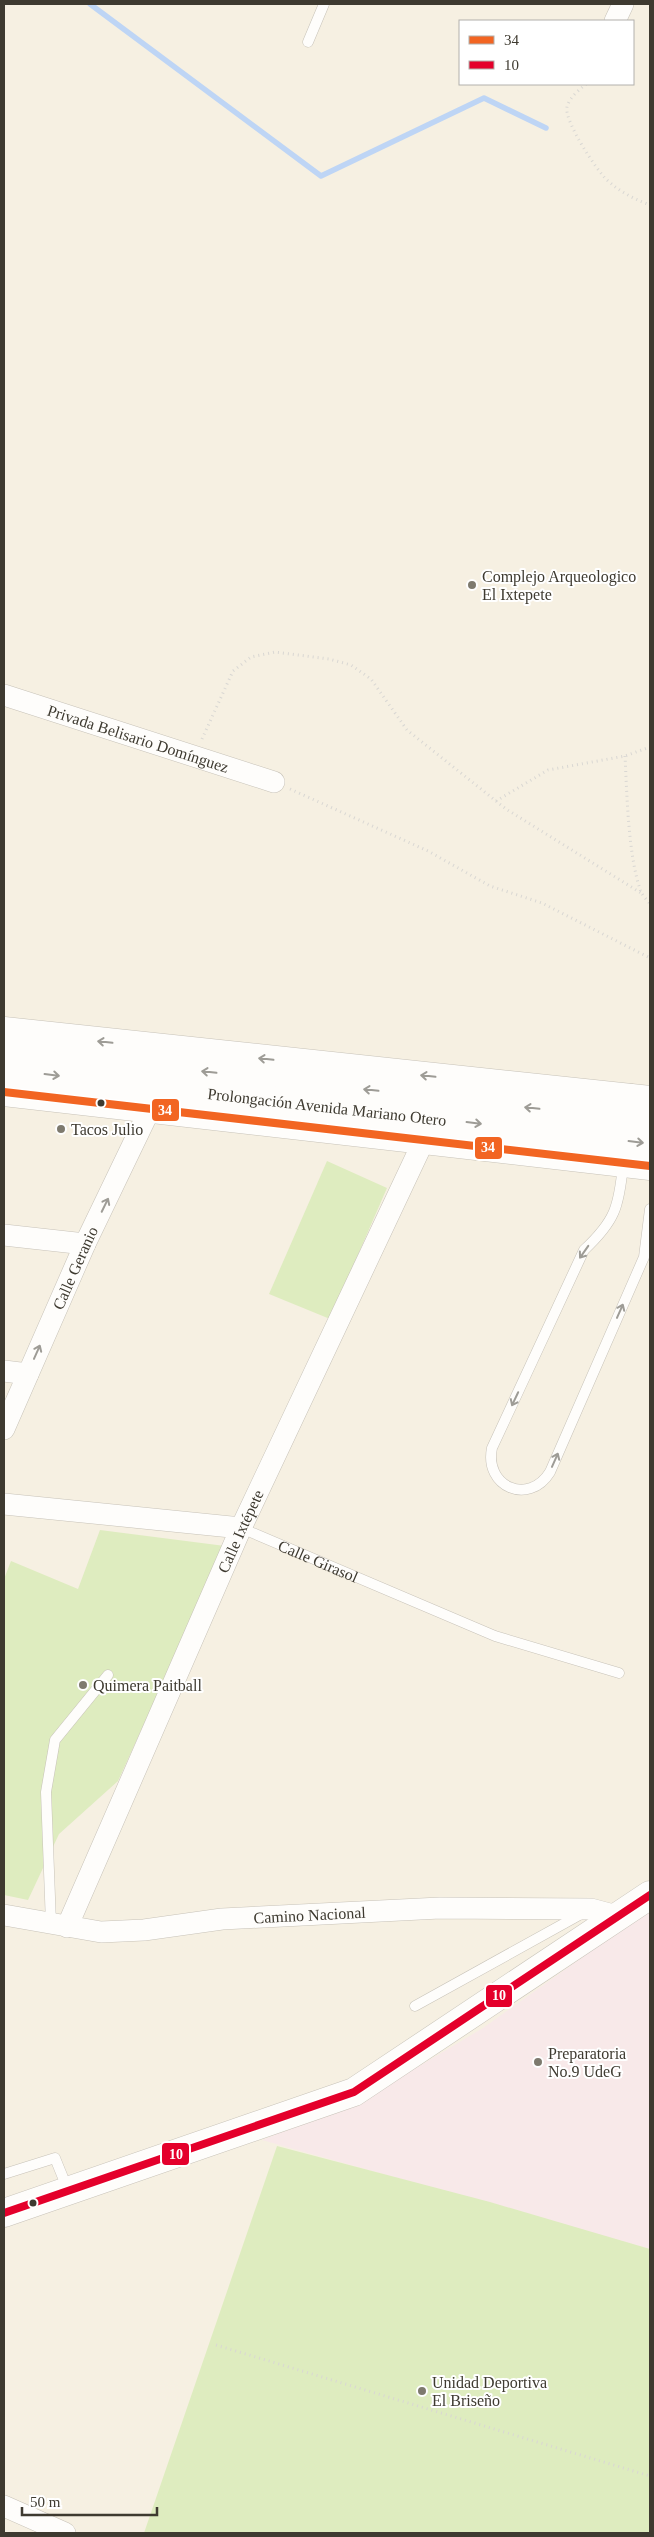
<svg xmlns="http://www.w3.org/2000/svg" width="654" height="2537" viewBox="0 0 654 2537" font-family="Georgia,serif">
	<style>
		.education { fill: #f8e9e9 }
		.park { fill: #deecbf }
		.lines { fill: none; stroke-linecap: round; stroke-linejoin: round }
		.stream { stroke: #bed5f5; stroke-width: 5.5 }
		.lane-casing { stroke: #c7c2b8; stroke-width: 11 }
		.street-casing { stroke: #c7c2b8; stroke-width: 22 }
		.secondary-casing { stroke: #c7c2b8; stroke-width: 29 }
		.primary-casing { stroke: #c7c2b8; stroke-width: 29 }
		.path { stroke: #d9d7d3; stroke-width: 3; stroke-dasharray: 1 4; stroke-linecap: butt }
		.lane { stroke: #fefdfb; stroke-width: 10 }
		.street { stroke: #fefdfb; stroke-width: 21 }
		.secondary { stroke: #fefdfb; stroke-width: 28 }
		.primary { stroke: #fefdfb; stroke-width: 28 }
		.bus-1-casing { stroke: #fff; stroke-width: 11 }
		.bus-2-casing { stroke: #fff; stroke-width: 11 }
		.bus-1 { stroke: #f26522; stroke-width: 8 }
		.bus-2 { stroke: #e4002b; stroke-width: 8 }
		.oneway { stroke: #9e9c96 }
		.poi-dot { fill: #7e7a6e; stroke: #fff; stroke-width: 2 }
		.bus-dot { fill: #3e3a30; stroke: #fff; stroke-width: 2 }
		.labels { text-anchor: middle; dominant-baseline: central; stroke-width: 4; stroke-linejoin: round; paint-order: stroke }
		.poi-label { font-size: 16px; fill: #3e3a30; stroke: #fff; text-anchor: start }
		.street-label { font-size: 16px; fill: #3e3a30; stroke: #fff }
		.line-badge { stroke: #fff; stroke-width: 2 }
		.badge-label { font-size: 14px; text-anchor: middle; font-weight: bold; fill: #fff }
	</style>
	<rect width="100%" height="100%" fill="#f6f0e2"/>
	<!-- education -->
	<polygon class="education" points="650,1909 650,2249 262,2140 369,2096 483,2028"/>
	<!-- park -->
	<g class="park">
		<polygon points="327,1161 387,1188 330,1319 269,1294"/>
		<polygon points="100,1530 225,1546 118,1781 59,1834 28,1900 4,1895 4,1579 11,1561 78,1589"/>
		<polygon points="277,2146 490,2202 650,2249 650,2533 144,2533"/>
	</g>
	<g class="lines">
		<!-- stream -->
		<polyline class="stream" points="90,4 321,176 484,98 546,128"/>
		<!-- lane casing -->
		<g class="lane-casing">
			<g id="lane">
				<polyline points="308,42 324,4"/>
				<path d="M623,1165C619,1207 615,1221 584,1250L492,1448C484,1487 529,1506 550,1472L644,1257L650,1209"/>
				<path id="s1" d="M241,1528L495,1636L619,1673"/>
				<polyline points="51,1924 46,1792 55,1740 108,1675"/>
				<polyline points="415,2006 583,1913"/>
				<polyline points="4,2174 55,2158 68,2190"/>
			</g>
		</g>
		<!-- street casing -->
		<g class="street-casing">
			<g id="street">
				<polyline points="615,21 623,4"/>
				<path id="s2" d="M4,695L274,782"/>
				<polyline points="4,1235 85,1244"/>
				<polyline points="4,1371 28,1374"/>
				<path id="s3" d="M4,1429L85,1244L150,1109"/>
				<polyline points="4,1504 241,1528"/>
				<path id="s4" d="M4,1915L101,1932L144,1930L222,1919L440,1908L591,1909L617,1916"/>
				<path id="s5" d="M67,1927L241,1528L424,1140"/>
				<polyline points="4,2506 65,2533"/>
			</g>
		</g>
		<!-- secondary casing -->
		<g class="secondary-casing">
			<g id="secondary">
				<polyline points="4,1031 650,1100"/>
				<polyline points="4,1092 650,1166"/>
				<polyline points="4,2213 354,2092 650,1895"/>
			</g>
		</g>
		<!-- primary casing -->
		<g class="primary-casing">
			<g id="primary">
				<polyline points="4,1050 650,1122"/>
				<path id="s6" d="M4,1070L650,1143"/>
				<polyline points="588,1108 630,1098"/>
				<polyline points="580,1141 623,1163"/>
			</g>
		</g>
		<!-- path -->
		<g class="path">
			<path d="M586,84C579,90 569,98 567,107C564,121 597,171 607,180C620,192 634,199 650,205"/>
			<polyline points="202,739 233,671 251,657 275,652 329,659 351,665 371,679 407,730 506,809 641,893"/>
			<path d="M625,756C627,794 628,856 641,892C643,896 647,900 650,904"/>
			<polyline points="290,789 428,851 490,886 542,903 650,958"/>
			<polyline points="496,801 548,770 625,756 650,747"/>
			<polyline points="216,2345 650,2476"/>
		</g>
		<!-- lane -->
		<use href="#lane" class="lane"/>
		<!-- street -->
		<use href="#street" class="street"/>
		<!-- secondary -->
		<use href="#secondary" class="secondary"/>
		<!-- primary -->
		<use href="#primary" class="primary"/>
		<!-- bus-1 casing -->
		<g class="bus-1-casing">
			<polyline id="bus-1" points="4,1092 650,1166"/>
		</g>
		<!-- bus-2 casing -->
		<g class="bus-2-casing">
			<polyline id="bus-2" points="4,2213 354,2092 650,1895"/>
		</g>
		<!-- bus-1 -->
		<use href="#bus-1" class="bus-1"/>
		<!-- bus-2 -->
		<use href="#bus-2" class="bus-2"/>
	</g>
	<!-- one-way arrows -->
	<defs><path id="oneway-shaft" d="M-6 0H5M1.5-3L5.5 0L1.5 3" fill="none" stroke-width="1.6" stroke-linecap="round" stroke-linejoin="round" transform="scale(1.25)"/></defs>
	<g class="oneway">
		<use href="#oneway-shaft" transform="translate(105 1042) rotate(-174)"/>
		<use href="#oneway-shaft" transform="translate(266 1059) rotate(-174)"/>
		<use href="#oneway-shaft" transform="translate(209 1072) rotate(-174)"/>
		<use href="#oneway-shaft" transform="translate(52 1075) rotate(7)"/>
		<use href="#oneway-shaft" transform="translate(428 1076) rotate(-174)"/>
		<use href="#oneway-shaft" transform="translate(371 1090) rotate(-174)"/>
		<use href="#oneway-shaft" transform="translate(532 1108) rotate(-174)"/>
		<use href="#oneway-shaft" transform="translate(474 1123) rotate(7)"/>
		<use href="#oneway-shaft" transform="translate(636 1142) rotate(7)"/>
		<use href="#oneway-shaft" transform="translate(105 1205) rotate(-64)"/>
		<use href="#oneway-shaft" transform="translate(584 1252) rotate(125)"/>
		<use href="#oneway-shaft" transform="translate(620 1311) rotate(-66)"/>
		<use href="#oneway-shaft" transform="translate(37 1352) rotate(-66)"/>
		<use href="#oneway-shaft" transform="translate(515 1399) rotate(115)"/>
		<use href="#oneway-shaft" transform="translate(555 1460) rotate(-66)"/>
	</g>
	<!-- markers -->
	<g class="poi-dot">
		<circle cx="472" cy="585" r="5"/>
		<circle cx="61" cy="1129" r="5"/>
		<circle cx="83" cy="1685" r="5"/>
		<circle cx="538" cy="2062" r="5"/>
		<circle cx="422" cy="2391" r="5"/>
	</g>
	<g class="bus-dot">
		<circle cx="101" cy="1103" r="4.5"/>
		<circle cx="33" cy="2203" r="4.5"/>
	</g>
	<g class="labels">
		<!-- poi labels -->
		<g class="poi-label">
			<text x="482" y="576">Complejo Arqueologico<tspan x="482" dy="18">El Ixtepete</tspan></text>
			<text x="71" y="1129">Tacos Julio</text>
			<text x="93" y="1685">Quimera Paitball</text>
			<text x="548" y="2053">Preparatoria<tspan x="548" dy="18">No.9 UdeG</tspan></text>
			<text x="432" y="2382">Unidad Deportiva<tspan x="432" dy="18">El Briseño</tspan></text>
		</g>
		<!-- street labels -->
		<g class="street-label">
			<text stroke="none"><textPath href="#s2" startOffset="141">Privada Belisario Domínguez</textPath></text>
			<text stroke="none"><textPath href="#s6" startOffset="325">Prolongación Avenida Mariano Otero</textPath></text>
			<text stroke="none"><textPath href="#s3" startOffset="176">Calle Geranio</textPath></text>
			<text stroke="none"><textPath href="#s5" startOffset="432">Calle Ixtépete</textPath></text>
			<text stroke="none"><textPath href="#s1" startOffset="84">Calle Girasol</textPath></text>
			<text stroke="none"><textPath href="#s4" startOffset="308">Camino Nacional</textPath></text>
		</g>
	</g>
	<g class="line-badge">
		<rect x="151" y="1098" width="29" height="24" rx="5" fill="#f26522"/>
		<rect x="474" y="1136" width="29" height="24" rx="5" fill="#f26522"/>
		<rect x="485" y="1984" width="28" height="24" rx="5" fill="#e4002b"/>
		<rect x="161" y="2142" width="29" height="24" rx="5" fill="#e4002b"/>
	</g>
	<g class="badge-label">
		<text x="165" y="1115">34</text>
		<text x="488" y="1152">34</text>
		<text x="499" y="2000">10</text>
		<text x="176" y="2159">10</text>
	</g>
	<!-- border -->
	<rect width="654" height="2537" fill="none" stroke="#3e3a30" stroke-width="10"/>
	<!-- legend -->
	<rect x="459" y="20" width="175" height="65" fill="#ffffff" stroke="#b2b0ac"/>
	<rect x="469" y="36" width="25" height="8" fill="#f26522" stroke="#b2b0ac"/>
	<text x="504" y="45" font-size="15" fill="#3e3a30">34</text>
	<rect x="469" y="61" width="25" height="8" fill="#e4002b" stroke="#b2b0ac"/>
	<text x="504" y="70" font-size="15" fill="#3e3a30">10</text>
	<!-- scale -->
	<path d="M22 2507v8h135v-8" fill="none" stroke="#3e3a30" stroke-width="2.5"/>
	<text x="30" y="2507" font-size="15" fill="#3e3a30" stroke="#ffffff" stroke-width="4" paint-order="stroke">50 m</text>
</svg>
